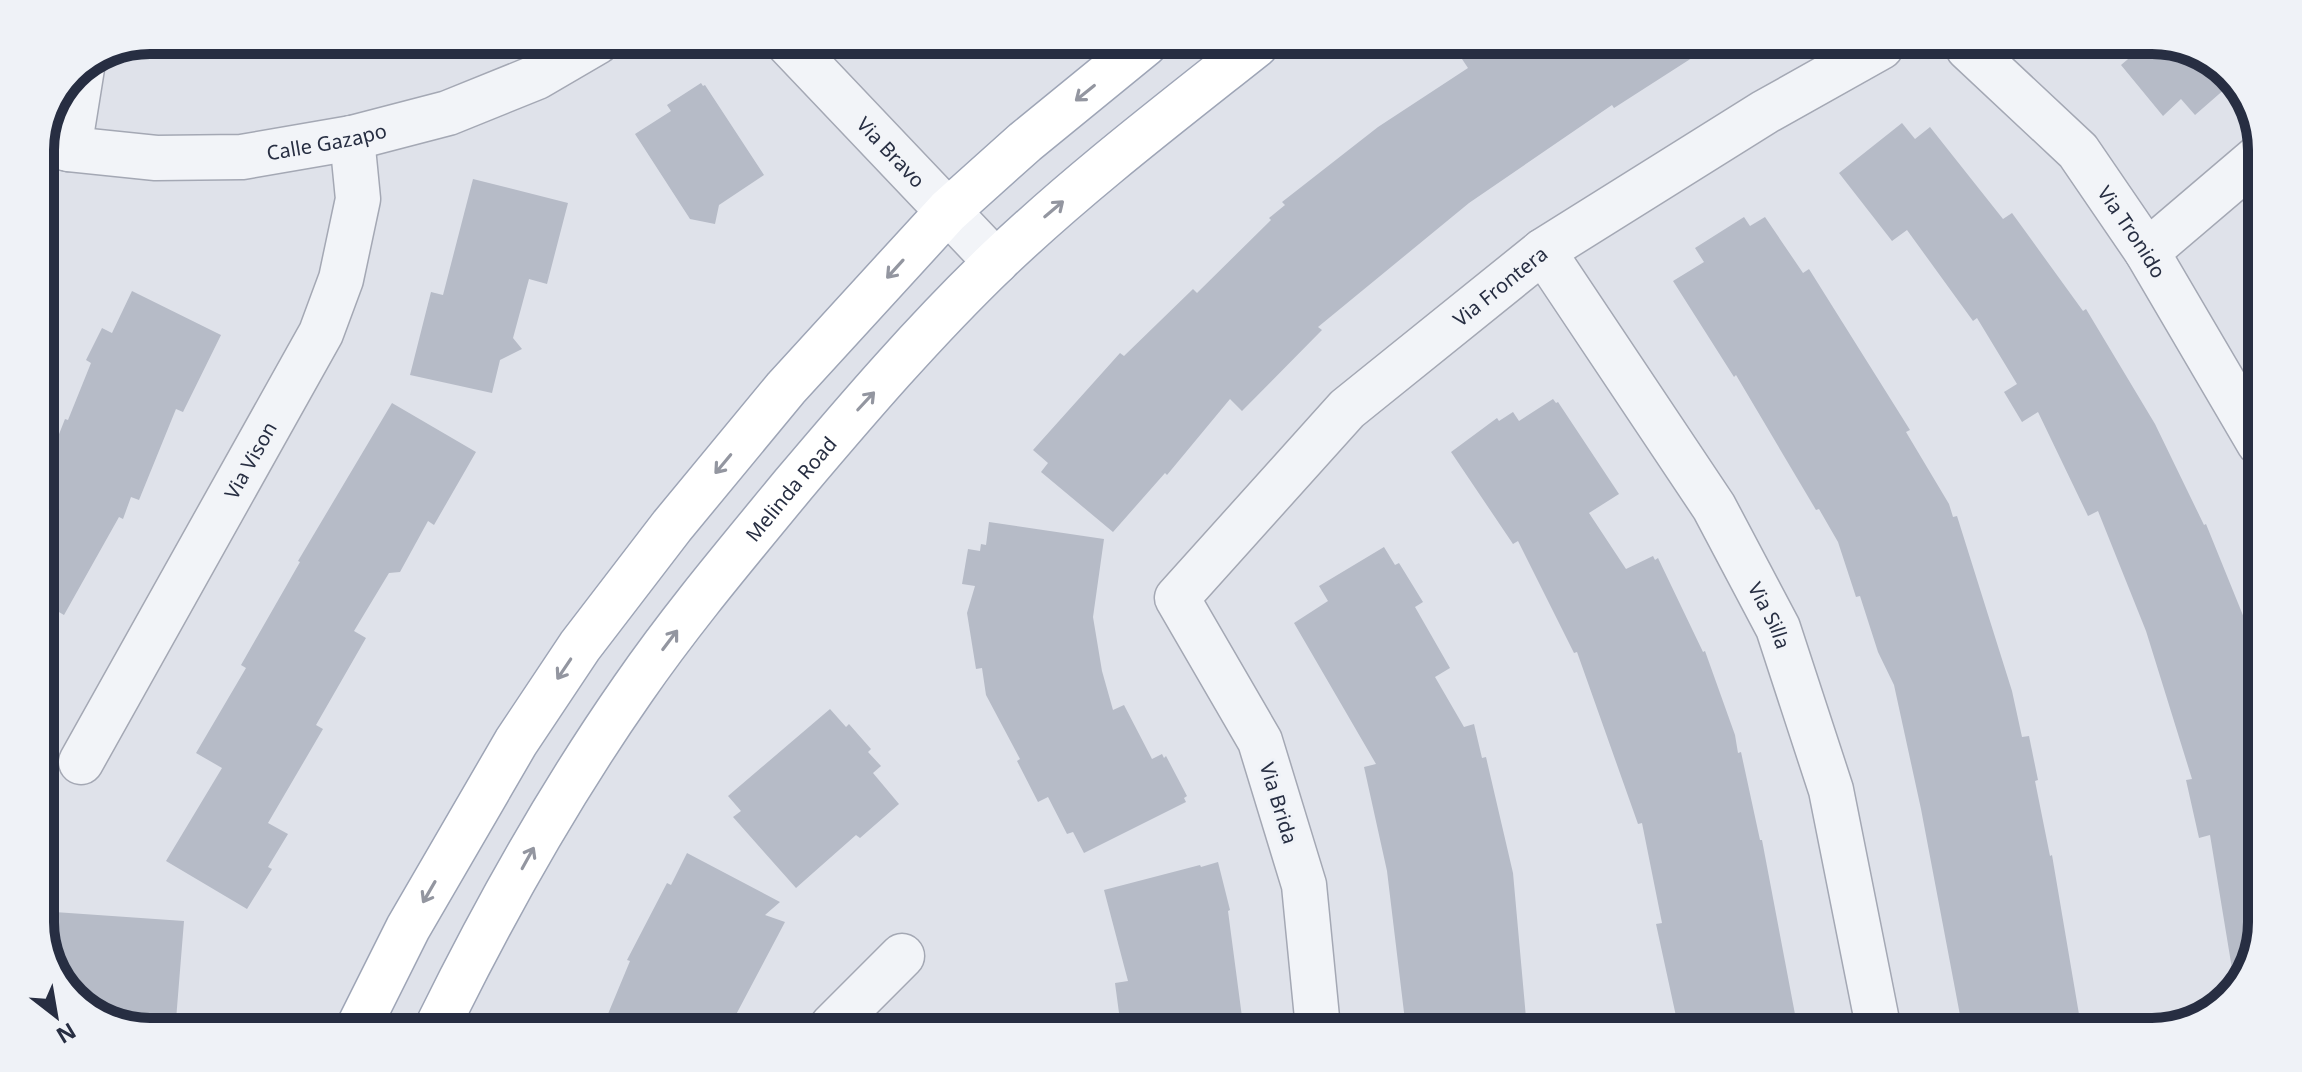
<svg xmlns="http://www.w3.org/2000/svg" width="2302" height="1072" viewBox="0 0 2302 1072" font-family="'Noto Sans',sans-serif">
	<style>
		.building { fill: #b6bbc7 }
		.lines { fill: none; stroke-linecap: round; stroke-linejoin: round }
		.minor-casing { stroke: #a4a8b4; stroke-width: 47 }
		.major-casing { stroke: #9ea5b6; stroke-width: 47 }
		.minor { stroke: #f2f4f8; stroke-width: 44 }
		.major { stroke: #fff; stroke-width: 44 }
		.oneway { stroke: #9396a0 }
		.labels { text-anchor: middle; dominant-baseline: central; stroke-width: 6; stroke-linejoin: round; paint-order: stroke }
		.street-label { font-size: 20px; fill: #272e42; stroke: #eff2f7 }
		.rim { fill: none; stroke: #272e42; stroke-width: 10 }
	</style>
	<rect width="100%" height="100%" fill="#dfe2ea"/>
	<!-- building -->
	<g class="building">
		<polygon points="1483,46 1709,47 1614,108 1612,105 1469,203 1318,327 1322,330 1242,411 1230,399 1167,475 1165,473 1113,532 1041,472 1048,463 1033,450 1120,353 1124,356 1193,289 1197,293 1271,220 1269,218 1285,205 1282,202 1378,127 1468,68 1462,59"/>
		<polygon points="2141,48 2194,49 2234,81 2195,115 2181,99 2163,116 2121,65"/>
		<polygon points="701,83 703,86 705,85 764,175 719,205 715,224 690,219 635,134 671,111 667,105"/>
		<polygon points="1902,123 1915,139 1930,127 2003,219 2012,213 2083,311 2086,309 2155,424 2204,525 2206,524 2257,650 2253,964 2235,987 2210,835 2199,838 2186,780 2192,779 2146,631 2098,511 2088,516 2038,412 2022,422 2004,392 2017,384 1977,318 1973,321 1907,230 1892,241 1839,173"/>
		<polygon points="473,179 568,203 547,284 529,279 513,338 522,349 500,360 492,393 410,375 431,292 443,295"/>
		<polygon points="1744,217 1750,226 1765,217 1803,273 1809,269 1910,430 1906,432 1949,504 1953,517 1957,516 2012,691 2022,737 2029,736 2038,780 2035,781 2050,856 2052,855 2082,1032 1963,1031 1921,809 1894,685 1878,652 1860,596 1856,597 1838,542 1819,509 1816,510 1736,375 1734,377 1673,281 1704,262 1695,248"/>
		<polygon points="132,291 221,335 183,412 176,409 139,500 131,497 123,519 119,517 64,615 40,601 40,482 65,419 68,420 91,363 86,360 102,328 112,333"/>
		<polygon points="1553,399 1556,403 1558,402 1619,494 1589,513 1626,569 1653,556 1655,560 1658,558 1703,652 1705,651 1735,735 1738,753 1741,752 1760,840 1762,840 1798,1030 1679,1030 1656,924 1662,923 1642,823 1638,824 1577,652 1574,653 1518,541 1513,544 1451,452 1497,418 1499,421 1513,412 1519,421"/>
		<polygon points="392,403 476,452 434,525 428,521 400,572 389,573 354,631 366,638 316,725 323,729 268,823 288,834 268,867 272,869 247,909 166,861 222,768 196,753 246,668 241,665 300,562 298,561"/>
		<polygon points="989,522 1104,539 1093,617 1102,671 1113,710 1124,705 1152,759 1162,754 1164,758 1166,756 1187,796 1184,798 1186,802 1084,853 1073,832 1067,834 1048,797 1038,802 1017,761 1020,759 986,695 982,668 976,669 967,613 975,586 962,584 968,549 980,551 981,544 986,545"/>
		<polygon points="1384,547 1395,565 1399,563 1423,602 1415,607 1450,668 1435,677 1464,727 1474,724 1482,758 1486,757 1513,873 1527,1029 1406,1029 1387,871 1364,767 1376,764 1294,623 1328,601 1319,586"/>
		<polygon points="830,709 846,727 849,724 871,749 868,752 881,766 873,773 899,804 860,838 856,835 796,888 733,817 741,811 728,796"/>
		<polygon points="687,853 780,902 765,915 785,922 730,1026 603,1026 630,961 627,960 667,883 671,885"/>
		<polygon points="1218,862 1230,910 1228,911 1242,1017 1202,1022 1202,1028 1121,1028 1115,983 1128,981 1104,890 1200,865 1201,867"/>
		<polygon points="40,911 184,921 176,1020 125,1016 124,1023 108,1023 59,983 40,929"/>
	</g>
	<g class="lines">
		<!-- minor casing -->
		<g class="minor-casing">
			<g id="minor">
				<path id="s1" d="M788,43L996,262"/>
				<path id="s2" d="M1968,48L2078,151L2147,252L2259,443"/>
				<path id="s3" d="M41,143L69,149L156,158L242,157L352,138L448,113L537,77L597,42"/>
				<polyline points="69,149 82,68"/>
				<path id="s4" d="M1543,251L1714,507L1778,628L1831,790L1879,1031"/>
				<polyline points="2147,252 2262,154"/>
				<path id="s5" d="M81,762L321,333L341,279L358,199L352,138"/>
				<polyline points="832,1026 902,956"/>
				<path id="s6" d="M1318,1028L1304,885L1260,741L1177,598L1347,409L1543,251L1765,112L1881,47"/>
			</g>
		</g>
		<!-- major casing -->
		<g class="major-casing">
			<g id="major">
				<polyline points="360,1024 408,928 516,742 580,646 672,526 786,388 948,211 1025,142 1145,44"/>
				<path id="s7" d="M438,1025C495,909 559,795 633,689C682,618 738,552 793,485C858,408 925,330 998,260C1079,183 1169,114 1256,45"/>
			</g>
		</g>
		<!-- minor -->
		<use href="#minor" class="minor"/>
		<!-- major -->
		<use href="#major" class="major"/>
	</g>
	<!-- one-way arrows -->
	<defs><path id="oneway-shaft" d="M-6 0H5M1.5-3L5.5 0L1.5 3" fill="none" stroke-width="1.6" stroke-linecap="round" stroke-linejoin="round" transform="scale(2)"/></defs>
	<g class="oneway">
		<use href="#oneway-shaft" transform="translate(1085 93) rotate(141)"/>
		<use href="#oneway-shaft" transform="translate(1054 209) rotate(-40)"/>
		<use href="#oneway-shaft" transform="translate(895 269) rotate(132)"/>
		<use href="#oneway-shaft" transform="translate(866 401) rotate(-47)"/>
		<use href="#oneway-shaft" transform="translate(723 464) rotate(130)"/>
		<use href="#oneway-shaft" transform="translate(670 640) rotate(-53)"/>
		<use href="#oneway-shaft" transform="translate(564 669) rotate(124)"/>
		<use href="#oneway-shaft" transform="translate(528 858) rotate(-61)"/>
		<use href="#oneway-shaft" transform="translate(429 892) rotate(120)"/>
	</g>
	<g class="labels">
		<!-- street labels -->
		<g class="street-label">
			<text stroke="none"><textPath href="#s3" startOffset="288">Calle Gazapo</textPath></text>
			<text stroke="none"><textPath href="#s1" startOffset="150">Via Bravo</textPath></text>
			<text stroke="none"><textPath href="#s2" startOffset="248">Via Tronido</textPath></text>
			<text stroke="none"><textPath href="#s6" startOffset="910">Via Frontera</textPath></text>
			<text stroke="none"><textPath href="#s5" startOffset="346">Via Vison</textPath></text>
			<text stroke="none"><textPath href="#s7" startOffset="644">Melinda Road</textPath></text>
			<text stroke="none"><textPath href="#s4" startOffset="430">Via Silla</textPath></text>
			<text transform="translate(1279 803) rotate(73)">Via Brida</text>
		</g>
	</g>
	<!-- crop -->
	<path d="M0 0H2302V1072H0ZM150 54H2152A96 96 0 0 1 2248 150V922A96 96 0 0 1 2152 1018H150A96 96 0 0 1 54 922V150A96 96 0 0 1 150 54Z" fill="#eff2f7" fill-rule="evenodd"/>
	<path class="rim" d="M150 54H2152A96 96 0 0 1 2248 150V922A96 96 0 0 1 2152 1018H150A96 96 0 0 1 54 922V150A96 96 0 0 1 150 54Z"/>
	<!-- north arrow -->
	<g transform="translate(56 1016) rotate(149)" stroke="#eff2f7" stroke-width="6" paint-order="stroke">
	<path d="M0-6L14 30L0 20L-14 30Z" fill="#272e42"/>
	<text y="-12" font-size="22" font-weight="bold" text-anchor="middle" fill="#272e42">N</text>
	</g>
</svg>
